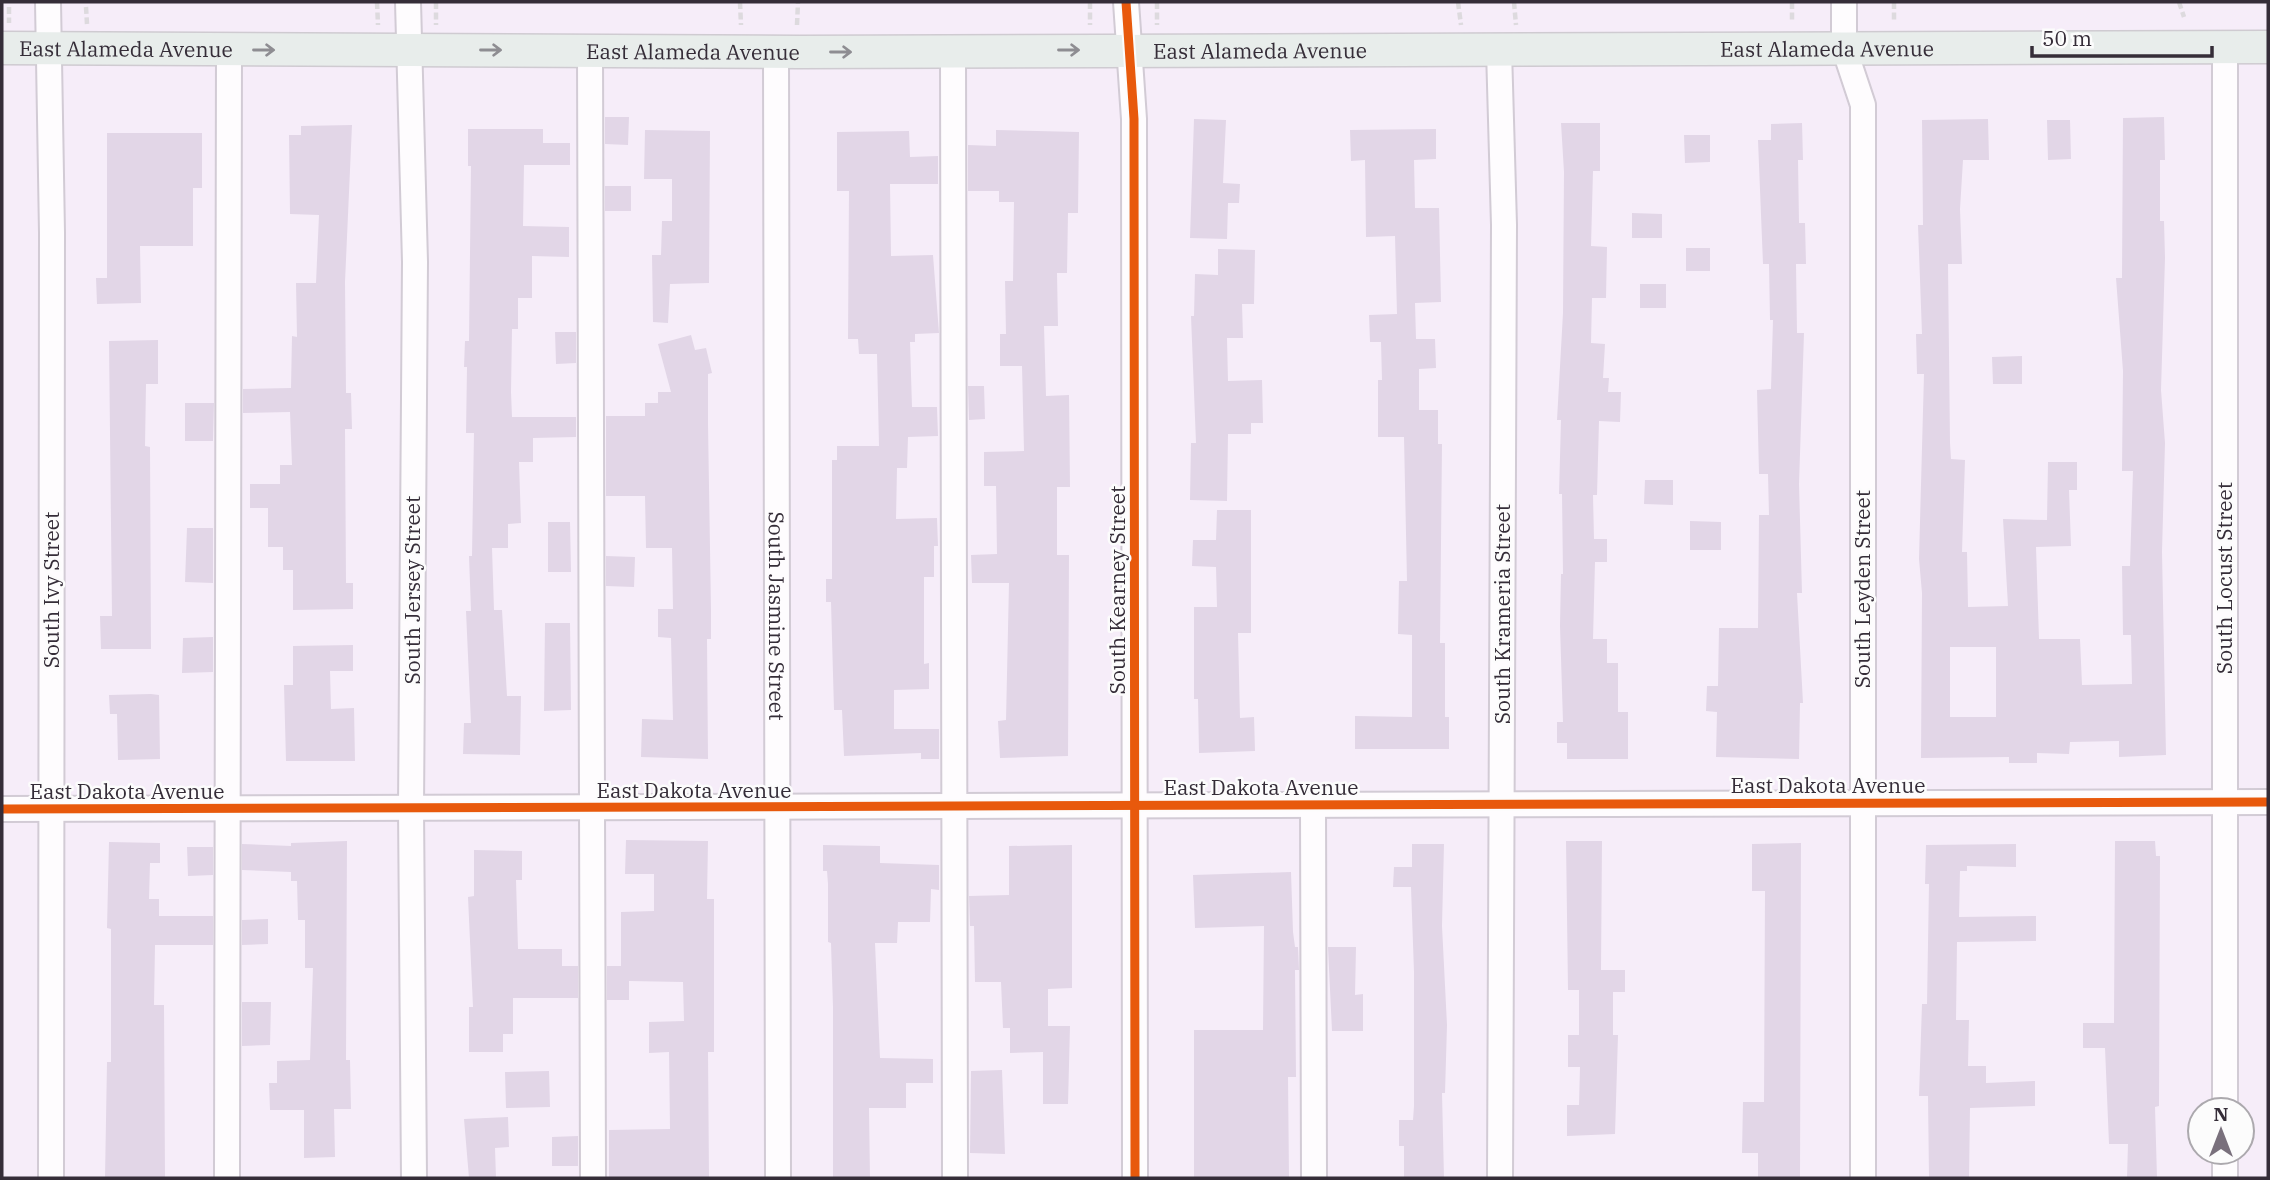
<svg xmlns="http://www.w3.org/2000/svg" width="2270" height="1180" viewBox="0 0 2270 1180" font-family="'IBM Plex Serif',serif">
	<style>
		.building { fill: #e2d6e7; fill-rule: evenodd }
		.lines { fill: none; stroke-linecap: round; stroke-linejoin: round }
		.minor-casing { stroke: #d2cbd5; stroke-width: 28 }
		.major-casing { stroke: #cfcbd1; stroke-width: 35 }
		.path { stroke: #dddade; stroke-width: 4.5; stroke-dasharray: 7 3.5; stroke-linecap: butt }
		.minor { stroke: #fefcfe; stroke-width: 24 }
		.major { stroke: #e8edeb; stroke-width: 32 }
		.cycleway-casing { stroke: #fcfcfc; stroke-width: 13 }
		.cycleway { stroke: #e8590c; stroke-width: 9 }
		.oneway { stroke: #8e8d92 }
		.labels { text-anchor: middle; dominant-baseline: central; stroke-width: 5; stroke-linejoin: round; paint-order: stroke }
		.street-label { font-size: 21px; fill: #352d38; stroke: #fcfcfc }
	</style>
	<rect width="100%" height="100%" fill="#f6edf9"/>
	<!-- building -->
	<g class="building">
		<polygon points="605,117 629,117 628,145 605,144"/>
		<path d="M2164,117L2165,160H2160V221H2164L2165,258L2161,390L2165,443L2162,552L2166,755L2119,757V741L2070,742L2069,754L2037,753V763H2009V757L1921,758L1922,593L1919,559L1924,374H1917L1916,334H1922L1918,225H1923L1922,120L1988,119L1989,160H1963L1960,209L1962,264H1948L1950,443L1951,459L1965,460L1962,552H1967L1968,607L2008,606L2003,519L2047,520L2048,462H2077V490H2069L2071,546L2036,547L2039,639H2080L2082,685L2132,684L2131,635H2123L2122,566H2130L2133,471H2122L2123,371L2116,278H2122L2123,118ZM1950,647H1996V717H1950Z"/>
		<polygon points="1194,119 1226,120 1223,183 1240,184 1239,203 1228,203 1227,239 1190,238"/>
		<polygon points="2047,120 2070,120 2071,159 2048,160"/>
		<polygon points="1561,123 1600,123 1600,171 1593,171 1591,246 1607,247 1606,298 1592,298 1591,343 1605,344 1603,378 1609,378 1608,392 1621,392 1620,422 1599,421 1597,495 1593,495 1594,539 1607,539 1607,562 1595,562 1593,639 1607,639 1607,663 1618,663 1618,712 1628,712 1628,759 1567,759 1567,743 1557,743 1557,722 1563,722 1560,626 1561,574 1563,574 1562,494 1559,494 1561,420 1557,420 1563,313 1564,172"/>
		<polygon points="1802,123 1803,160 1798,160 1799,223 1805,223 1806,264 1796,264 1797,333 1804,333 1799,484 1802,593 1797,593 1803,703 1800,703 1799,759 1716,757 1717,712 1706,711 1707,686 1718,686 1719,628 1758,628 1759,515 1769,515 1768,474 1759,474 1757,390 1771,389 1773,320 1770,320 1769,264 1763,264 1758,140 1771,140 1771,124"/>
		<polygon points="352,125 345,282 346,393 351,393 352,429 345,429 346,583 353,583 353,609 293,610 293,570 283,570 283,547 268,547 268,508 250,508 250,484 280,484 280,465 292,465 290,412 243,413 243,389 291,388 292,336 297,337 296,283 316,283 319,215 290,214 289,135 301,135 301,126"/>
		<polygon points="468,129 543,129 543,143 570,143 570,165 524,165 523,226 569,227 569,257 532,256 532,298 518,298 518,329 512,329 511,392 512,417 576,417 576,437 533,438 533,462 519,462 521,523 508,524 508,548 492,548 494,610 502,610 507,696 521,696 520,755 463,754 464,723 471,723 466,611 471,611 469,556 472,556 474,433 466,433 467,367 464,367 465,341 469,341 471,166 468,166"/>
		<polygon points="1436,129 1436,159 1414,160 1415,208 1439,208 1441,302 1415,303 1416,339 1435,339 1436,368 1419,369 1419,410 1438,410 1438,444 1442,444 1440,643 1445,643 1445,717 1449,717 1449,749 1355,749 1355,716 1412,717 1412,635 1398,634 1399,581 1407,581 1404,437 1378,437 1378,380 1382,380 1381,342 1370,342 1369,315 1397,314 1395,236 1366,237 1365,160 1351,161 1350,130"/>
		<polygon points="645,130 710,131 709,283 670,284 668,323 653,322 652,255 661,255 662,221 672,221 672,179 644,179"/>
		<polygon points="996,130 1079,132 1078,213 1068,213 1067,273 1057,273 1058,326 1044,326 1046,396 1069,395 1070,487 1057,487 1057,555 1069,555 1068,756 1000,758 998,721 1006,720 1009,583 972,583 971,555 997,554 996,486 984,486 984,452 1024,451 1022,366 1000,366 1000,334 1006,334 1005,281 1013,281 1014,202 999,202 999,191 968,191 968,145 996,146"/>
		<polygon points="909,131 910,157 938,156 938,184 890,184 891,256 933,255 939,333 915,334 915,342 910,342 912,407 937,407 938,436 908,437 907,468 897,468 896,519 937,518 938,546 934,546 934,577 924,577 924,664 929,663 929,689 894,690 894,729 939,729 939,759 921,759 921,753 844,756 842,710 834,710 831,602 826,602 826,579 832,579 832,460 837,460 837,446 879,446 877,354 859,354 858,339 848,339 849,191 837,191 837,132"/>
		<polygon points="107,133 202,133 202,188 193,188 193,246 140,246 141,303 97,304 96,278 107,278"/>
		<polygon points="1684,135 1710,135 1710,162 1685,163"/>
		<rect x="605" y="186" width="26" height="25"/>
		<polygon points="1632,213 1662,214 1662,238 1632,238"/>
		<rect x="1686" y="248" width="24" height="23"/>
		<polygon points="1218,249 1255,250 1254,304 1242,304 1243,338 1227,338 1228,381 1262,380 1263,423 1251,423 1251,434 1228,434 1227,501 1190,500 1191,443 1196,443 1191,316 1194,316 1195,274 1218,275"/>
		<rect x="1640" y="284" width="26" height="24"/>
		<polygon points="555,332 576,332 576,363 556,364"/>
		<polygon points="691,335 695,350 706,348 712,373 708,374 708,424 711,610 711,639 707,639 708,759 641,757 642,719 673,720 671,638 658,637 658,609 673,609 672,548 646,548 645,496 606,496 606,416 645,416 645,403 658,403 658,392 671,392 658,344"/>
		<polygon points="158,340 158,384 146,384 145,446 150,447 151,649 101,649 100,616 112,616 109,341"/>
		<polygon points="2022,356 2022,384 1993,384 1992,357"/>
		<polygon points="968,386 984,386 985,419 969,420"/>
		<polygon points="185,403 214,403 213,441 185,441"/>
		<polygon points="1645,480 1673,480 1673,505 1644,504"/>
		<polygon points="1217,510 1251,510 1251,633 1238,633 1240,718 1254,717 1255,751 1199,753 1198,699 1194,699 1194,607 1217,607 1216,567 1192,566 1193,540 1216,540"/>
		<polygon points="1690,521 1721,522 1721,550 1690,550"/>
		<polygon points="548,522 570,522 571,572 548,572"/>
		<polygon points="187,528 213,528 213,583 185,582"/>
		<polygon points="606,556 635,557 634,587 606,586"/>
		<polygon points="545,623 570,623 571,710 544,711"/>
		<polygon points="213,637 213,672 182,673 183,638"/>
		<polygon points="353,645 353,671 330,671 331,709 354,708 355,761 286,761 284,685 293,685 293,646"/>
		<polygon points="151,694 159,695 160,759 118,760 117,714 110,714 109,695"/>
		<polygon points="626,840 708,841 707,899 714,899 714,1052 708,1052 709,1178 609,1178 609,1130 670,1129 669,1052 649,1053 649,1022 684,1021 683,982 629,981 629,1000 607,1000 607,966 621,966 621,912 654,911 654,874 625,874"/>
		<polygon points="347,841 346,1060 350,1060 351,1109 334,1109 335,1157 304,1158 304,1110 270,1110 269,1083 277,1083 277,1061 310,1060 313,968 305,968 305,920 298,920 297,881 291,881 291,872 242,870 242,844 291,846 291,843"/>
		<polygon points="1566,841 1602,841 1601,970 1625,970 1625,992 1613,992 1613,1035 1618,1035 1615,1134 1567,1136 1567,1105 1579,1105 1580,1067 1568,1067 1568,1035 1579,1035 1579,990 1568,990"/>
		<polygon points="2115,841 2155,841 2156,856 2160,856 2159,1106 2155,1107 2157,1178 2127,1178 2128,1144 2109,1144 2105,1048 2083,1048 2083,1023 2114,1023"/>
		<polygon points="109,842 160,843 160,863 150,863 149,899 159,899 159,916 213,916 213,945 155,945 154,1005 164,1005 165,1178 105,1178 107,1062 111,1062 111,929 107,928"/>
		<polygon points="1801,843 1800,1178 1758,1178 1758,1153 1742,1153 1743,1102 1764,1102 1765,891 1752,891 1752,844"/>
		<polygon points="1412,844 1444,844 1442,926 1447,1025 1445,1093 1442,1093 1444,1178 1404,1178 1404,1146 1399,1146 1399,1120 1413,1120 1414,1106 1414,972 1411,887 1393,887 1394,867 1412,867"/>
		<polygon points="2016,844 2016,867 1967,866 1967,871 1960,871 1959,917 2036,916 2036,941 1957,942 1956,1020 1969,1020 1968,1066 1986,1066 1986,1083 2035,1081 2035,1106 1970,1108 1969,1178 1929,1178 1928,1096 1919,1096 1922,1004 1927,1004 1929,884 1925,884 1926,845"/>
		<polygon points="823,845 880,846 880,863 939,865 939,890 931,889 930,922 898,922 897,943 875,943 880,1058 933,1059 933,1083 906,1083 906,1108 869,1108 870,1178 833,1178 833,1007 831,943 828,942 828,884 827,871 823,871"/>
		<polygon points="1072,845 1072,988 1048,989 1048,1026 1070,1026 1068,1104 1043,1104 1043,1052 1010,1053 1010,1028 1003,1028 1001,982 975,982 974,926 970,926 969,896 1009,895 1009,846"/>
		<polygon points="187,847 213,847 213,875 188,876"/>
		<polygon points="474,850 522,851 522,880 516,880 518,949 562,949 562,966 578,966 578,998 513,998 513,1034 503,1034 503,1052 469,1052 469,1007 473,1007 468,897 474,896"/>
		<polygon points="1291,872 1293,932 1295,947 1298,947 1299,970 1295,970 1296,1077 1288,1077 1289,1178 1194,1178 1194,1030 1263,1030 1264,926 1195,928 1193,875"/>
		<polygon points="268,919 268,944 242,945 242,920"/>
		<polygon points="1328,947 1356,947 1355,995 1363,994 1363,1031 1332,1031"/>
		<polygon points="242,1002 271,1002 270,1045 242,1046"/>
		<polygon points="1002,1070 1005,1154 970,1153 971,1071"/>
		<polygon points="549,1071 550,1107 506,1108 505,1072"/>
		<polygon points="508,1117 509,1147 495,1148 496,1178 469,1178 464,1119"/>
		<polygon points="578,1136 578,1166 552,1166 552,1137"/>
	</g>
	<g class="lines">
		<!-- minor casing -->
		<g class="minor-casing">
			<g id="minor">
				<polyline points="48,2 52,233 51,1178"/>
				<polyline points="408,2 415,262 411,808 414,1178"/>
				<polyline points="1126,2 1134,119 1135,1178"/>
				<polyline points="1844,2 1844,48 1863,105 1863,1178"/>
				<polyline points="1499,50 1504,225 1500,1178"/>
				<polyline points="590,51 593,1178"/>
				<polyline points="953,51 955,1178"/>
				<path id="s1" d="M776,52L778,1178"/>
				<polyline points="1313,805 1314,1178"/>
				<polyline points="2,809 2268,802"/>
				<polyline points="2225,1110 2225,47"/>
				<polyline points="2225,1152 2225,1178"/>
				<polyline points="227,1178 229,49"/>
			</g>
		</g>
		<!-- major casing -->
		<g class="major-casing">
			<g id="major">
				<path id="s2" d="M2,48L799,52L2268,47"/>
			</g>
		</g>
		<!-- path -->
		<g class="path">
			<polyline points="377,2 378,25"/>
			<polyline points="436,2 436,25"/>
			<polyline points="740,2 741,25"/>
			<polyline points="1090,2 1090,25"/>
			<polyline points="1157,2 1157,25"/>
			<polyline points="1458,2 1461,25"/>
			<polyline points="1514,2 1516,25"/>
			<polyline points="1792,2 1792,22"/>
			<polyline points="1894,2 1894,22"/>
			<polyline points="2179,2 2184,17"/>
			<polyline points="9,7 9,23"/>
			<polyline points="86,7 87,24"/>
			<polyline points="797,25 798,2"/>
		</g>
		<!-- minor -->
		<use href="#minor" class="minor"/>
		<!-- major -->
		<use href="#major" class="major"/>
		<!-- cycleway casing -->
		<g class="cycleway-casing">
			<g id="cycleway">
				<polyline points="1126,2 1134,119 1135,1178"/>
				<polyline points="2,809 2268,802"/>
			</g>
		</g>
		<!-- cycleway -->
		<use href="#cycleway" class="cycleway"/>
	</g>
	<!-- one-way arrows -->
	<defs><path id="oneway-shaft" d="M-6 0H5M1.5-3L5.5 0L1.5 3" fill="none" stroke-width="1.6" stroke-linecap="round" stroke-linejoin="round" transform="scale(1.75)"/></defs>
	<g class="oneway">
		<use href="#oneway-shaft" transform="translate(264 50)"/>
		<use href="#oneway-shaft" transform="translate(491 50)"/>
		<use href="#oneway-shaft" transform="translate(1069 50)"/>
		<use href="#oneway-shaft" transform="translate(841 52)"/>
	</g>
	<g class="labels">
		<!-- street labels -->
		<g class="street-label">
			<text stroke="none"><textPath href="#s2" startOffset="1825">East Alameda Avenue</textPath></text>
			<text stroke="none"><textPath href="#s2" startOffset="124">East Alameda Avenue</textPath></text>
			<text stroke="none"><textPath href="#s2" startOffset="1258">East Alameda Avenue</textPath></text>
			<text stroke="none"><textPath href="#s2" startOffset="691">East Alameda Avenue</textPath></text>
			<text transform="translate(2224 578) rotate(-90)">South Locust Street</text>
			<text transform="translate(1862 589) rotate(-90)">South Leyden Street</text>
			<text transform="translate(51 590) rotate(-90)">South Ivy Street</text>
			<text transform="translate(412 590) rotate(-90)">South Jersey Street</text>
			<text transform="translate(1117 590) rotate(-90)">South Kearney Street</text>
			<text transform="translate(1502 614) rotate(-90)">South Krameria Street</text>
			<text stroke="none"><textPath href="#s1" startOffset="564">South Jasmine Street</textPath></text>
			<text x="1828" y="785">East Dakota Avenue</text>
			<text x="1261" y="787">East Dakota Avenue</text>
			<text x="694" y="790">East Dakota Avenue</text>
			<text x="127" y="791">East Dakota Avenue</text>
		</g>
	</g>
	<!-- border -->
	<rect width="2270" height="1180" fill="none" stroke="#352d38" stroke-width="7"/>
	<!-- north arrow -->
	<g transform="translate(2221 1131)"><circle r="33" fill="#fcfcfc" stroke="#aca9ae" stroke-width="2"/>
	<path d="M0-5L12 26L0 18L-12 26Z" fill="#79707c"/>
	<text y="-10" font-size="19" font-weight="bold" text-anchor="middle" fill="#352d38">N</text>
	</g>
	<!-- scale -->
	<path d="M2032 46v10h180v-10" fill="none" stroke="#352d38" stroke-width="3.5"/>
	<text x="2042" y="46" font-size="21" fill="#352d38" stroke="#fcfcfc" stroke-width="5" paint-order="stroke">50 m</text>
</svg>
